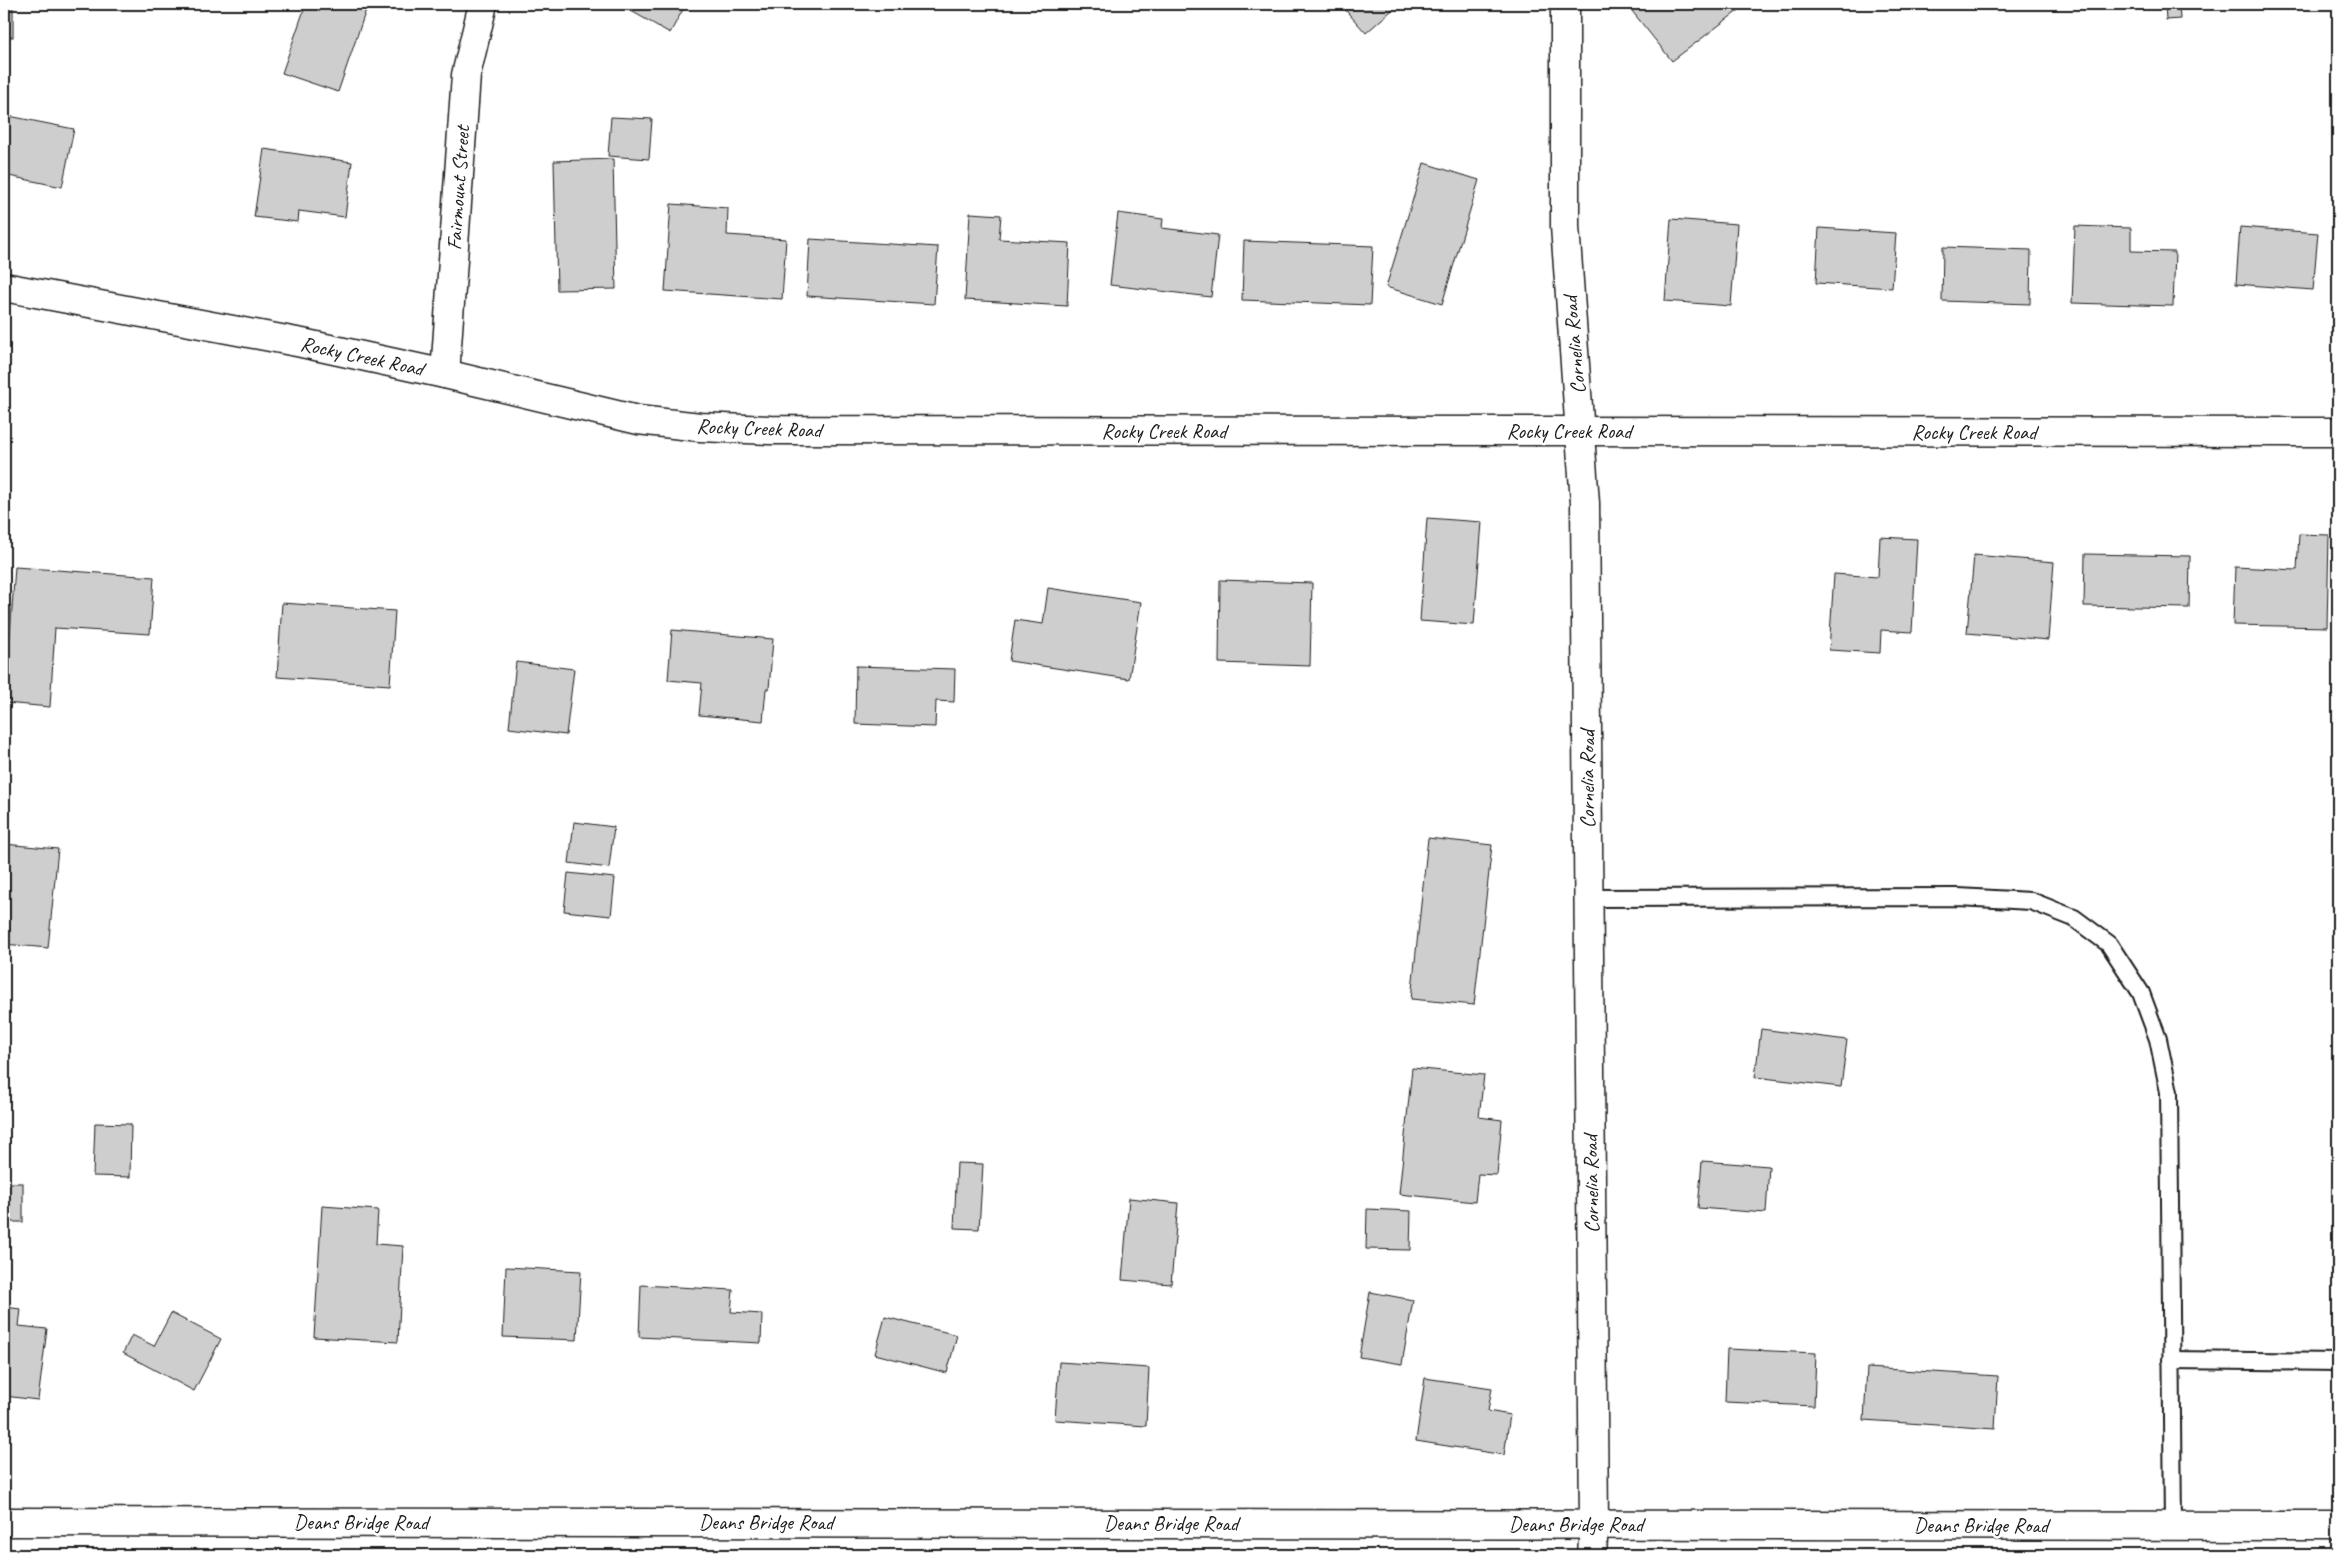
<svg xmlns="http://www.w3.org/2000/svg" width="2342" height="1559" viewBox="0 0 2342 1559" font-family="Caveat,sans-serif">
	<style>
		.building { fill: #cecece; stroke: #1c1c1c }
		.lines { fill: none; stroke-linecap: round; stroke-linejoin: round }
		.lane-casing { stroke: #1c1c1c; stroke-width: 20 }
		.street-casing { stroke: #1c1c1c; stroke-width: 31 }
		.highway-casing { stroke: #1c1c1c; stroke-width: 31 }
		.lane { stroke: #fff; stroke-width: 16 }
		.street { stroke: #fff; stroke-width: 28 }
		.highway { stroke: #fff; stroke-width: 28 }
		.labels { text-anchor: middle; dominant-baseline: central; stroke-width: 5; stroke-linejoin: round; paint-order: stroke }
		.street-label { font-size: 21px; fill: #1c1c1c; stroke: #fff }
	</style>
	<rect width="100%" height="100%" fill="#fff"/>
	<filter id="ink" filterUnits="userSpaceOnUse"><feTurbulence type="fractalNoise" baseFrequency=".02" numOctaves="2"/><feDisplacementMap in="SourceGraphic" scale="10" xChannelSelector="R" yChannelSelector="G"/><feConvolveMatrix kernelMatrix="1 2 1 2 8 2 1 2 1" color-interpolation-filters="sRGB"/></filter>
	<g filter="url(#ink)">
		<!-- building -->
		<g class="building">
			<rect x="4" y="4" width="9" height="33"/>
			<polygon points="306,4 368,4 338,92 282,73"/>
			<polygon points="626,4 686,4 670,33 624,7"/>
			<polygon points="1340,4 1399,4 1366,33"/>
			<polygon points="1641,4 1747,4 1672,61 1632,11"/>
			<polygon points="2165,4 2179,4 2180,19 2166,20"/>
			<polygon points="4,115 74,129 62,187 4,175"/>
			<polygon points="611,117 652,119 649,159 608,156"/>
			<polygon points="264,149 352,162 345,217 299,211 298,222 254,217"/>
			<polygon points="613,159 616,289 557,290 554,161"/>
			<polygon points="1424,163 1479,180 1442,304 1386,287"/>
			<polygon points="671,204 728,208 727,235 786,239 782,299 665,291"/>
			<polygon points="970,213 1001,215 999,239 1070,243 1067,306 965,300"/>
			<polygon points="1118,213 1163,219 1162,228 1218,235 1211,297 1110,285"/>
			<polygon points="1671,219 1737,224 1731,306 1665,301"/>
			<polygon points="2075,226 2131,228 2131,251 2175,252 2173,306 2072,303"/>
			<polygon points="2240,227 2318,233 2313,290 2236,284"/>
			<polygon points="1819,228 1896,233 1892,288 1816,283"/>
			<polygon points="810,239 938,247 934,304 807,296"/>
			<polygon points="1244,241 1373,246 1370,305 1242,300"/>
			<polygon points="1943,247 2031,250 2030,304 1942,301"/>
			<polygon points="1427,518 1482,522 1474,625 1420,621"/>
			<polygon points="2299,534 2329,535 2327,627 2233,625 2235,567 2297,570"/>
			<polygon points="1880,537 1917,539 1912,632 1881,630 1880,653 1829,650 1834,574 1878,577"/>
			<polygon points="2085,554 2190,556 2189,608 2084,606"/>
			<polygon points="1974,555 2054,562 2048,640 1967,633"/>
			<polygon points="15,567 154,577 150,634 55,628 50,707 5,703"/>
			<polygon points="1220,580 1312,583 1310,666 1219,663"/>
			<polygon points="1048,588 1141,602 1129,679 1009,661 1015,620 1043,624"/>
			<polygon points="282,603 395,611 390,685 277,677"/>
			<polygon points="672,630 773,639 769,689 766,689 763,721 699,715 702,683 668,680"/>
			<polygon points="516,662 574,669 566,735 509,728"/>
			<polygon points="856,666 955,669 954,702 936,701 935,727 855,724"/>
			<polygon points="574,822 614,827 609,868 569,863"/>
			<polygon points="1428,838 1492,845 1474,1005 1411,999"/>
			<polygon points="4,844 58,849 48,948 4,944"/>
			<polygon points="568,873 615,878 611,916 564,911"/>
			<polygon points="1761,1029 1847,1040 1841,1087 1755,1077"/>
			<polygon points="1412,1068 1484,1075 1479,1117 1502,1120 1497,1175 1478,1174 1475,1202 1399,1194"/>
			<polygon points="95,1123 131,1124 130,1177 93,1176"/>
			<polygon points="1702,1161 1769,1166 1766,1213 1698,1208"/>
			<polygon points="957,1163 983,1164 979,1229 954,1228"/>
			<rect x="4" y="1183" width="19" height="39"/>
			<polygon points="1129,1198 1178,1203 1171,1284 1122,1280"/>
			<polygon points="322,1206 378,1210 376,1244 403,1246 398,1342 314,1337"/>
			<polygon points="1367,1209 1411,1211 1410,1250 1366,1249"/>
			<polygon points="506,1267 581,1271 577,1340 503,1337"/>
			<polygon points="641,1285 733,1290 731,1312 762,1314 761,1343 639,1337"/>
			<polygon points="1370,1292 1413,1300 1402,1364 1359,1357"/>
			<polygon points="4,1307 21,1309 19,1326 47,1329 38,1400 4,1396"/>
			<polygon points="171,1313 221,1339 194,1391 123,1353 132,1335 154,1346"/>
			<polygon points="885,1317 957,1335 947,1373 875,1354"/>
			<polygon points="1727,1349 1816,1353 1814,1406 1725,1402"/>
			<polygon points="1059,1362 1149,1368 1146,1426 1055,1420"/>
			<polygon points="1867,1368 1998,1376 1995,1429 1864,1420"/>
			<polygon points="1425,1378 1492,1388 1488,1411 1510,1415 1504,1455 1416,1441"/>
		</g>
		<g class="lines">
			<!-- lane casing -->
			<g class="lane-casing">
				<g id="lane">
					<polyline points="1588,898 1958,897 2031,901 2074,918 2109,944 2141,993 2158,1039 2169,1092 2173,1526"/>
					<polyline points="2171,1360 2338,1362"/>
				</g>
			</g>
			<!-- street casing -->
			<g class="street-casing">
				<g id="street">
					<polyline points="1565,4 1565,226 1585,503 1594,1524 1592,1555"/>
					<polyline points="4,287 302,343 445,374 638,420 700,427 770,430 2338,432"/>
					<polyline points="445,374 466,75 483,4"/>
				</g>
			</g>
			<!-- highway casing -->
			<g class="highway-casing">
				<polyline id="highway" points="4,1522 2338,1526"/>
			</g>
			<!-- lane -->
			<use href="#lane" class="lane"/>
			<!-- street -->
			<use href="#street" class="street"/>
			<!-- highway -->
			<use href="#highway" class="highway"/>
		</g>
	</g>
	<g class="labels">
		<!-- street labels -->
		<g class="street-label">
			<text transform="translate(458 188) rotate(-86)">Fairmount Street</text>
			<text transform="translate(1574 345) rotate(-95)">Cornelia Road</text>
			<text transform="translate(362 356) rotate(12)">Rocky Creek Road</text>
			<text transform="translate(759 428) rotate(2)">Rocky Creek Road</text>
			<text x="1164" y="431">Rocky Creek Road</text>
			<text x="1569" y="431">Rocky Creek Road</text>
			<text x="1974" y="432">Rocky Creek Road</text>
			<text transform="translate(1587 779) rotate(-90)">Cornelia Road</text>
			<text transform="translate(1591 1184) rotate(-91)">Cornelia Road</text>
			<text x="361" y="1522">Deans Bridge Road</text>
			<text x="766" y="1522">Deans Bridge Road</text>
			<text x="1171" y="1523">Deans Bridge Road</text>
			<text x="1576" y="1524">Deans Bridge Road</text>
			<text x="1981" y="1525">Deans Bridge Road</text>
		</g>
	</g>
	<!-- margin -->
	<rect width="2342" height="1559" fill="none" stroke="#fff" stroke-width="20"/>
	<rect x="10" y="10" width="2322" height="1539" fill="none" stroke="#1c1c1c" stroke-width="2" filter="url(#ink)"/>
</svg>
